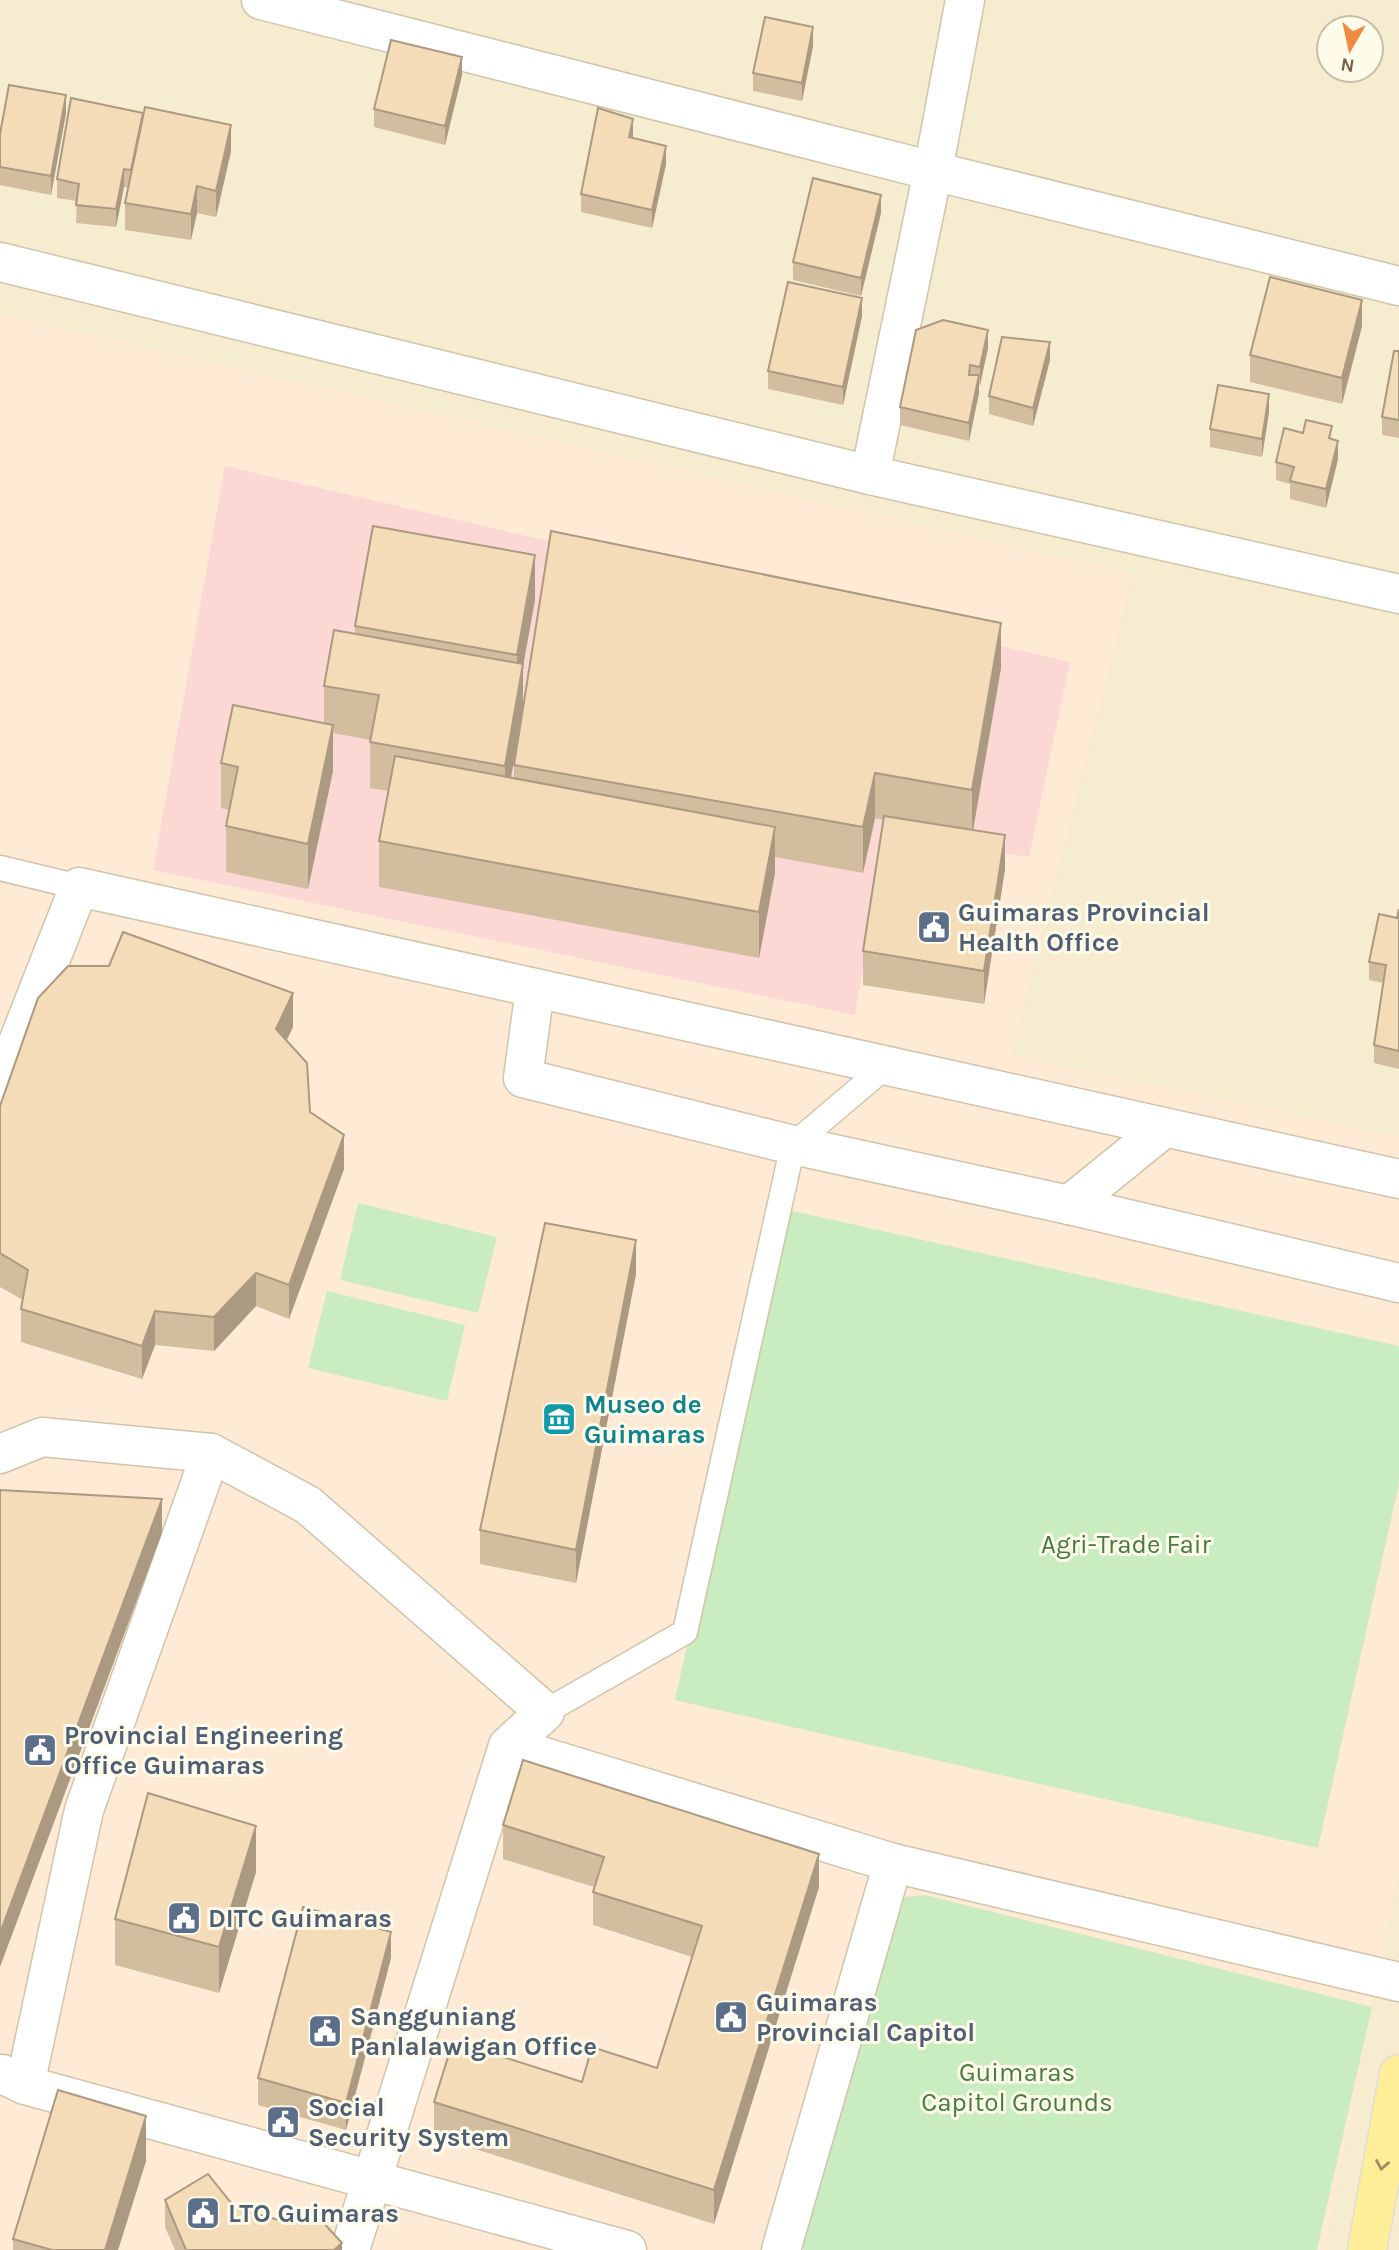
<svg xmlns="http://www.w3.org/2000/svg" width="1399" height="2250" viewBox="0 0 1399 2250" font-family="Karla,sans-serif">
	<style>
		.residential { fill: #f6ecd0; fill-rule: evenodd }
		.commercial { fill: #ffead5 }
		.medical { fill: #fcd8d5 }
		.green { fill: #c9ecc0 }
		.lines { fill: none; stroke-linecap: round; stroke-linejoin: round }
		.lane-casing { stroke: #d1c4ab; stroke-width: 27 }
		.street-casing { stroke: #d1c4ab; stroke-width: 41 }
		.primary-casing { stroke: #e1dcd7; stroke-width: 41 }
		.lane { stroke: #fff; stroke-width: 24 }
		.street { stroke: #fff; stroke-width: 38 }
		.primary { stroke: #ffee98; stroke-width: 38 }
		.wall { fill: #d2bd9e }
		.shaded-wall { fill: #ab9a81 }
		.building { fill: #f4dcb8; stroke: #ab9a81; stroke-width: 2 }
		.oneway { stroke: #a08c5f }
		.labels { text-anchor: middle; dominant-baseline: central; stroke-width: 6; stroke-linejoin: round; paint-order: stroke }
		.service-label { font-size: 26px; font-weight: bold; fill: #4e5e75; stroke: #fffbea; text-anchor: start }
		.culture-label { font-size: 26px; font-weight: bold; fill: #0d838f; stroke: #fffbea; text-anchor: start }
		.park-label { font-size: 26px; fill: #447d3e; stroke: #fffbea }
	</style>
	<rect width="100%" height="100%" fill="#fdf8e2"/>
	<!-- residential -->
	<path class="residential" d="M0,0H1399V2250H0ZM1329,28H1371V70H1329Z"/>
	<!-- commercial -->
	<polygon class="commercial" points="0,314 1133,574 1012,1055 1399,1137 1399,1871 1325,2250 0,2250"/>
	<!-- medical -->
	<polygon class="medical" points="225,466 1070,662 1029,857 885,834 855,1015 153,870"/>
	<!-- green -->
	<g class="green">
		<polygon points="358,1203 497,1237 478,1313 340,1280"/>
		<polygon points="784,1209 1399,1346 1399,1483 1318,1848 675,1700"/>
		<polygon points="327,1291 465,1325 447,1401 308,1368"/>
		<polygon points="925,1895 1372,2007 1317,2250 804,2250 802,2245 893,1912 905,1897"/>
	</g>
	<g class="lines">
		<!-- lane casing -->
		<g class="lane-casing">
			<g id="lane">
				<polyline points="0,868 79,887"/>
				<polyline points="545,1712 685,1632 793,1145 885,1067"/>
			</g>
		</g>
		<!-- street casing -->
		<g class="street-casing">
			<g id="street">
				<polyline points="261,0 933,171 1399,286"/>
				<polyline points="0,262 870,475 1399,594"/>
				<polyline points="870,475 933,171 965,0"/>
				<polyline points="535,989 523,1078 793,1145 1069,1205 1399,1283"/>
				<polyline points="0,1088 79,887 1399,1179"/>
				<polyline points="1069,1205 1164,1128"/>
				<polyline points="0,1454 42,1437 211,1453 308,1505 545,1712 508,1746"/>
				<polyline points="2,2074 25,2085 627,2250"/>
				<polyline points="25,2085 84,1810 211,1453"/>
				<polyline points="350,2250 508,1746 893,1863 1399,1982"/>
				<polyline points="781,2250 893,1863"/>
			</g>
		</g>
		<!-- primary casing -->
		<g class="primary-casing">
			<polyline id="primary" points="1367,2250 1399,2074"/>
		</g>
		<!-- lane -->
		<use href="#lane" class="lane"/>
		<!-- street -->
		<use href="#street" class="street"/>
		<!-- primary -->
		<use href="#primary" class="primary"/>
	</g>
	<!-- wall -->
	<g class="wall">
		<polygon points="813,46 802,101 753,91 753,73"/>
		<polygon points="462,75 445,145 374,127 374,109"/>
		<polygon points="66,113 51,195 0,185 0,134"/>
		<polygon points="633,138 666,164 652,228 581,212 581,194"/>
		<polygon points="231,151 216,217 197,213 191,240 125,230 125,203 128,188 124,187 116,227 76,223 77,201 57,198 57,179"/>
		<polygon points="881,213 861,296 793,280 793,262"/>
		<polygon points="862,316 843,405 768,389 768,371"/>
		<polygon points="1362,326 1342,404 1250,382 1250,355"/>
		<polygon points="988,348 980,385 979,385 979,393 969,441 900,425 900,407"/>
		<polygon points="1399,351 1399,438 1382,435 1382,417"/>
		<polygon points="1050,360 1033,426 989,414 989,396"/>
		<polygon points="1269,412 1262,457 1210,447 1210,429"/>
		<polygon points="1303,433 1332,439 1338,459 1326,508 1290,499 1290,484 1276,480 1276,462"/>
		<polygon points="535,600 523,666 523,709 511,778 514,778 514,765 1001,668 973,830 1005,869 984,1004 863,985 863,951 884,820 875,818 863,873 775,857 775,873 759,958 379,887 379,841 388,791 370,788 370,740 333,733 333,771 308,889 226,872 226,826 229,810 221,808 221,763 324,724 324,686 355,634 355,626"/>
		<polygon points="1399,909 1399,1069 1374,1063 1374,1045 1384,983 1369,980 1369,962 1397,918"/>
		<polygon points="293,1027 286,1040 310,1112 344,1169 289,1319 256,1306 214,1351 155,1345 142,1379 21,1342 21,1309 23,1300 0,1287 0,1106"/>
		<polygon points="636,1274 576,1583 480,1564 480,1530"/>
		<polygon points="503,1825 819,1887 714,2224 434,2136 434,2102 582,2082 657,2068 692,1957 593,1925 593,1892 594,1887 503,1859"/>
		<polygon points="256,1872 219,1993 115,1965 115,1919"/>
		<polygon points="391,1958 346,2130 258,2105 258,2078"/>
		<polygon points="146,2161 118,2250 13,2250 13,2239"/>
		<polygon points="165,2200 236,2209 342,2250 175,2250 165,2227"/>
	</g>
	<!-- shaded-wall -->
	<g class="shaded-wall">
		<polygon points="813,27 813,46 802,101 802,83"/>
		<polygon points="462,57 462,75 445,145 445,126"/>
		<polygon points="66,95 66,113 51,195 51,176"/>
		<polygon points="633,119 633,137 629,155 629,137"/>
		<polygon points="231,125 231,151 216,217 216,191"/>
		<polygon points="666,146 666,164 652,228 652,210"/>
		<polygon points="124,169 124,187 116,227 116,209"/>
		<polygon points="197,186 197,213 191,240 191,214"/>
		<polygon points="881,195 881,213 861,296 861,278"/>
		<polygon points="862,298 862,316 843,405 843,387"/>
		<polygon points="1362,300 1362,326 1342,404 1342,378"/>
		<polygon points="988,330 988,348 980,385 980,367"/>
		<polygon points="1050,342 1050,360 1033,426 1033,408"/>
		<polygon points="979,375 979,393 969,441 969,423"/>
		<polygon points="1269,394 1269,412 1262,457 1262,439"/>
		<polygon points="1338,441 1338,459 1326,508 1326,489"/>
		<polygon points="535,555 535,600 523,666 523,709 505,811 505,766 517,698 517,655"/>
		<polygon points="1001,623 1001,668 972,836 972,790"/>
		<polygon points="333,725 333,771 308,889 308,844"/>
		<polygon points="875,773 875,818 863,873 863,827"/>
		<polygon points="775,827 775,873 759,958 759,912"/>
		<polygon points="1005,835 1005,869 984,1004 984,971"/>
		<polygon points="293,993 293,1027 276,1063 276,1029"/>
		<polygon points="344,1135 344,1169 289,1319 289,1285"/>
		<polygon points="636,1240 636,1274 576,1583 576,1550"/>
		<polygon points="256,1273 256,1306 214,1351 214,1317"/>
		<polygon points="155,1311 155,1345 142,1379 142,1346"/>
		<polygon points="162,1499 162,1533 0,1967 0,1933"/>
		<polygon points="256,1826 256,1872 219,1993 219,1947"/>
		<polygon points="819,1854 819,1887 714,2224 714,2190"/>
		<polygon points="391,1932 391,1958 346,2130 346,2103"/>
		<polygon points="146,2116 146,2161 118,2250 105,2250"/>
		<polygon points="342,2243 342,2250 334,2250"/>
	</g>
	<!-- building -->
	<g class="building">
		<polygon points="765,17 813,27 802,83 753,73"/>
		<polygon points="391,40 462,57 445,126 374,109"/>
		<polygon points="9,85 66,95 51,176 0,167 0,134"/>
		<polygon points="71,98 143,113 131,170 124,169 116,209 76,205 79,184 57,179"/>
		<polygon points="145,107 231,125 216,191 197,186 191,214 125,203"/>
		<polygon points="598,108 633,119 629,137 666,146 652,210 581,194"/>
		<polygon points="813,178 881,195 861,278 793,262"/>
		<polygon points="1270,277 1362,300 1342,378 1250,355"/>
		<polygon points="788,282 862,298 843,387 768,371"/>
		<polygon points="943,320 988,330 980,367 970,365 969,375 979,375 969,423 900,407 916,330"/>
		<polygon points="1002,337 1050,342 1033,408 989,396"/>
		<polygon points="1394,351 1399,351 1399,420 1382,417"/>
		<polygon points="1218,385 1269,394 1262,439 1210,429"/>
		<polygon points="1306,420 1332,426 1329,438 1338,441 1326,489 1290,481 1294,467 1276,462 1284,428 1303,433"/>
		<polygon points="373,526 535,555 517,655 355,626"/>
		<polygon points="551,531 1001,623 972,790 875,773 863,827 514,765"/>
		<polygon points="334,630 523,664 505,766 370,742 379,695 324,686"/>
		<polygon points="233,705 333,725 308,844 226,826 238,767 221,763"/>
		<polygon points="395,756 775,827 759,912 379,841"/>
		<polygon points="884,816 1005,835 984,971 863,951"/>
		<polygon points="1399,909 1399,1051 1374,1045 1386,965 1369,962 1379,914 1397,918"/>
		<polygon points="123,932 293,993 276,1029 307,1063 310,1112 344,1135 289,1285 256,1273 214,1317 155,1311 142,1346 21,1309 28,1270 0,1253 0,1106 38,998 68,966 109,966"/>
		<polygon points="545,1223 636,1240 576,1550 480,1530"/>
		<polygon points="0,1490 162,1499 0,1933"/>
		<polygon points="523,1760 819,1854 714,2190 434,2102 453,2041 582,2082 592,2047 657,2068 702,1926 593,1892 604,1857 503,1825"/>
		<polygon points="148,1793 256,1826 219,1947 115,1919"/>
		<polygon points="303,1907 391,1932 346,2103 258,2078"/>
		<polygon points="58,2090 146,2116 105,2250 52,2250 13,2239"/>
		<polygon points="208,2174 236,2209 283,2221 309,2207 342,2243 334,2250 186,2250 165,2200"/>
	</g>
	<!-- one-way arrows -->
	<defs><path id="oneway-chevron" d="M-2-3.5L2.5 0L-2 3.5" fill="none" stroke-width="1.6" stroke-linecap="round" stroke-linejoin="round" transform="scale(1.75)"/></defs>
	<use class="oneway" href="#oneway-chevron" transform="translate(1382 2165) rotate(100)"/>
	<!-- icons -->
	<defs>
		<g id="civic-square" transform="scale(1.75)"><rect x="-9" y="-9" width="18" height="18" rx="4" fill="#5c6f8a" stroke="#fffbea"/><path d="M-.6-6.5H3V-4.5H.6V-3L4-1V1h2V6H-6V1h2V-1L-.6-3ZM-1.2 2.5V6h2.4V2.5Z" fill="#fff"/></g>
		<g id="museum-square" transform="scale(1.75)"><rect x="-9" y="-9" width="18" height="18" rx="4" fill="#0f9aa8" stroke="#fffbea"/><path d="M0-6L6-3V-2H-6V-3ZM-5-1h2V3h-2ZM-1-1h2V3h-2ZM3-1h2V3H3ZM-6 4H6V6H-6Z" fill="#fff"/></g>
	</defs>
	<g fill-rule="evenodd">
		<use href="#civic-square" x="934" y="927"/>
		<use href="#museum-square" x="559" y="1419"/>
		<use href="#civic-square" x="40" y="1750"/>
		<use href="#civic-square" x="184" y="1918"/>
		<use href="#civic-square" x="731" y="2017"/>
		<use href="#civic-square" x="325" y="2031"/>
		<use href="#civic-square" x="283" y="2122"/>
		<use href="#civic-square" x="203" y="2213"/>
	</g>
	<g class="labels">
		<!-- service labels -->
		<g class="service-label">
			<text x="958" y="912">Guimaras Provincial<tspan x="958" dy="30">Health Office</tspan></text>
			<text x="64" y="1735">Provincial Engineering<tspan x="64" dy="30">Office Guimaras</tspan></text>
			<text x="208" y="1918">DITC Guimaras</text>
			<text x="756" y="2002">Guimaras<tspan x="756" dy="30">Provincial Capitol</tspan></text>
			<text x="350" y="2016">Sangguniang<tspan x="350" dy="30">Panlalawigan Office</tspan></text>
			<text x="308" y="2107">Social<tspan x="308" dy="30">Security System</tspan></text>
			<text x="228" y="2213">LTO Guimaras</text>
		</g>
		<!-- culture labels -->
		<g class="culture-label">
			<text x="584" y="1404">Museo de<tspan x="584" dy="30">Guimaras</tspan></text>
		</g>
		<!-- park labels -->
		<g class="park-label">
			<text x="1126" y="1544">Agri-Trade Fair</text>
			<text x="1017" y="2072">Guimaras<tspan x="1017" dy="30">Capitol Grounds</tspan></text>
		</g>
	</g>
	<!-- north arrow -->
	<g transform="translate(1350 49) rotate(189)"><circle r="33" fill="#fffbea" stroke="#c9bea9" stroke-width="2"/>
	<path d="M0-5L12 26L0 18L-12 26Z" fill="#ef8a40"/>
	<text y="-10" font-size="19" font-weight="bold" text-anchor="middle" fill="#776247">N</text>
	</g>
</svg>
